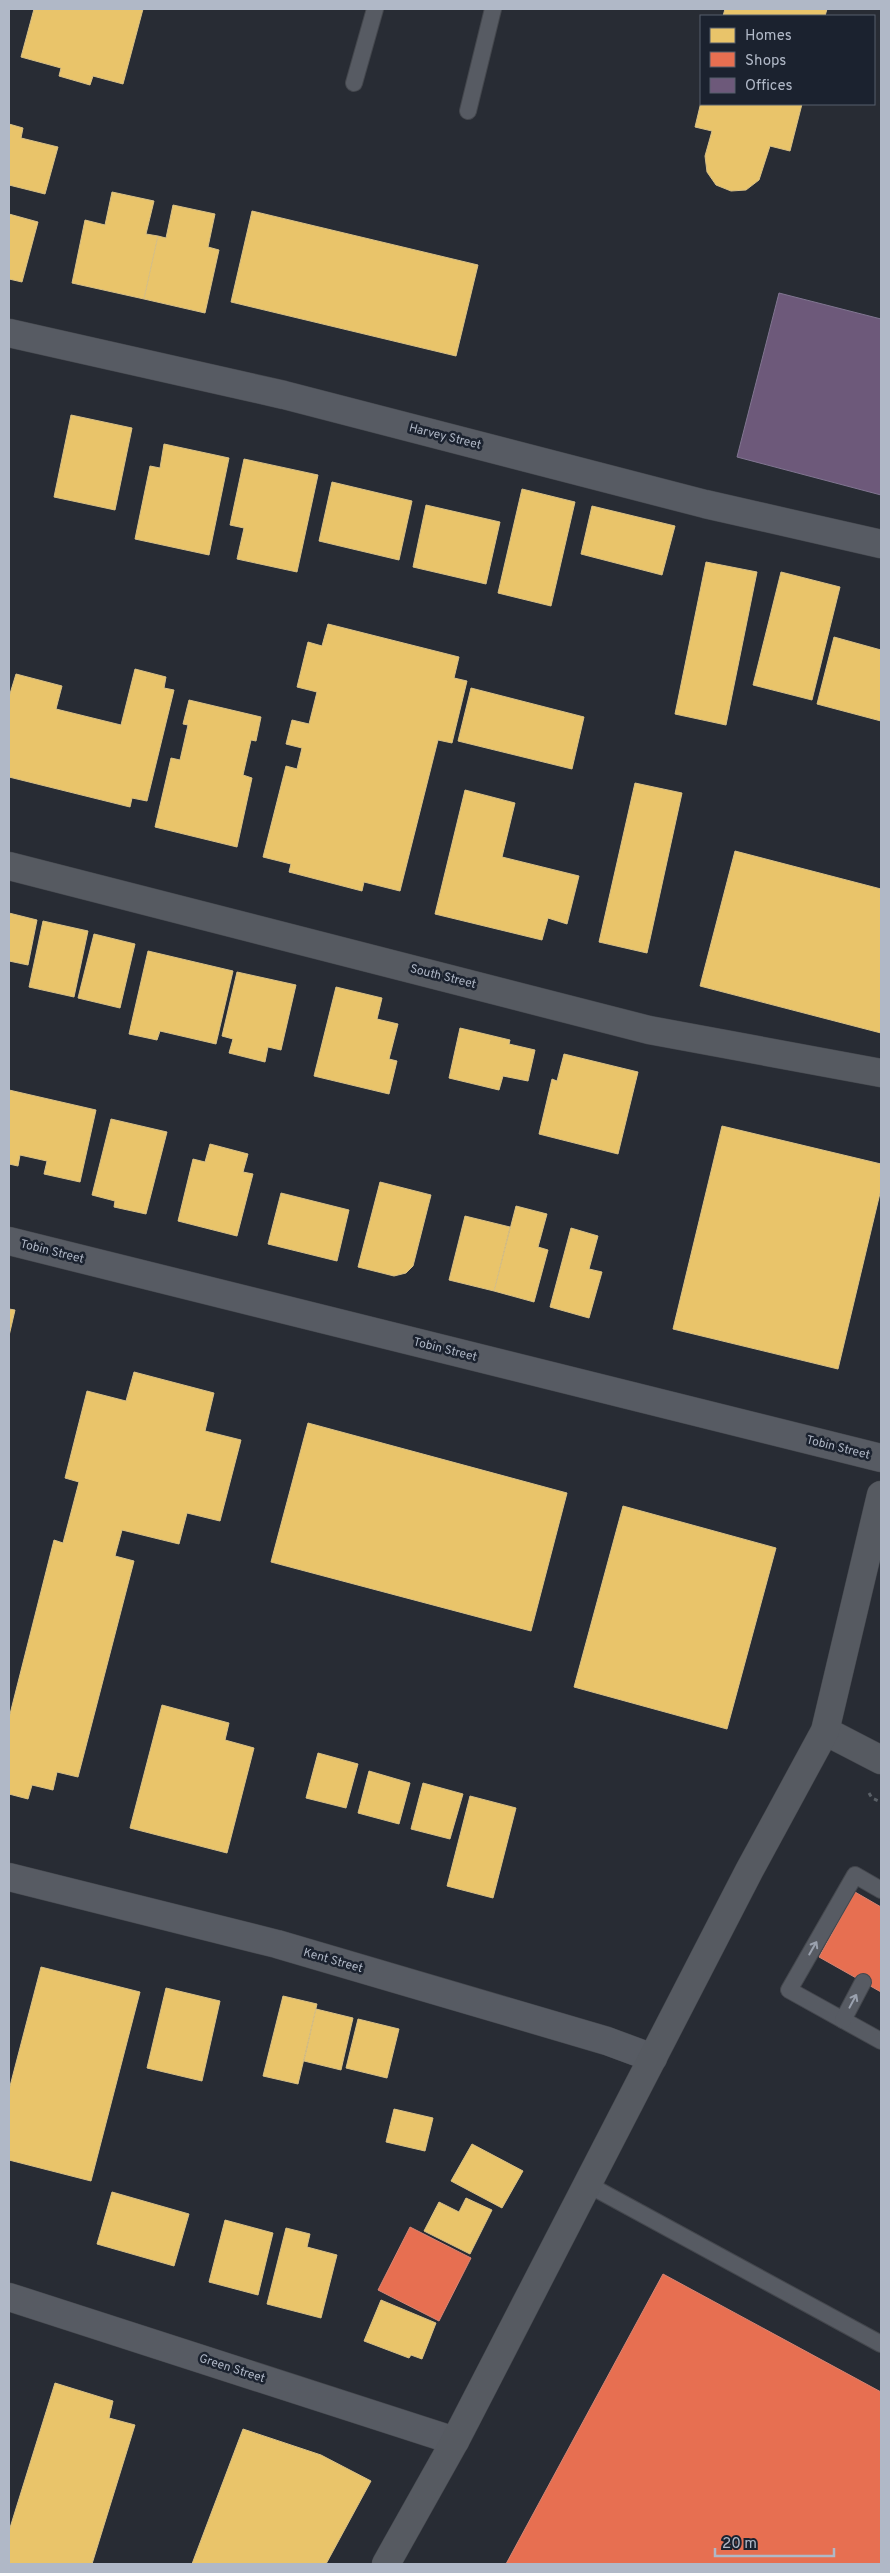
<svg xmlns="http://www.w3.org/2000/svg" width="890" height="2573" viewBox="0 0 890 2573" font-family="Overpass,sans-serif">
	<style>
		.homes { fill: #e9c46a; stroke: #d8c086 }
		.shops { fill: #e76f51; stroke: #d68574 }
		.offices { fill: #6d597a; stroke: #817691 }
		.lines { fill: none; stroke-linecap: round; stroke-linejoin: round }
		.lane-casing { stroke: #44474d; stroke-width: 18 }
		.street-casing { stroke: #44474d; stroke-width: 29 }
		.secondary-casing { stroke: #44474d; stroke-width: 29 }
		.path { stroke: #595f66; stroke-width: 3; stroke-dasharray: 4 4; stroke-linecap: butt }
		.lane { stroke: #575b63; stroke-width: 16 }
		.street { stroke: #575b63; stroke-width: 28 }
		.secondary { stroke: #565a61; stroke-width: 28 }
		.oneway { stroke: #9aa1ae }
		.labels { text-anchor: middle; dominant-baseline: central; stroke-width: 5; stroke-linejoin: round; paint-order: stroke }
		.street-label { font-size: 12px; fill: #b0b8c7; stroke: #1b222f }
	</style>
	<rect width="100%" height="100%" fill="#282c34"/>
	<!-- homes -->
	<g class="homes">
		<polygon points="34,9 143,9 123,84 93,76 90,85 59,76 61,68 21,57"/>
		<polygon points="725,9 827,9 825,16 723,16"/>
		<polygon points="701,102 802,104 790,151 770,146 759,180 746,190 731,191 716,185 707,172 705,156 712,131 695,127"/>
		<polygon points="9,124 23,128 21,138 58,147 45,194 9,185"/>
		<polygon points="112,192 154,201 146,234 158,236 144,299 72,283 85,220 105,225"/>
		<polygon points="173,205 215,214 208,247 219,250 205,313 144,299 158,236 166,238"/>
		<polygon points="252,211 478,265 456,356 231,302"/>
		<polygon points="9,214 38,222 22,282 9,279"/>
		<polygon points="71,415 132,428 115,510 54,497"/>
		<polygon points="164,444 229,458 209,555 135,539 150,466 160,468"/>
		<polygon points="244,459 318,475 297,572 237,559 244,528 230,525"/>
		<polygon points="332,482 412,501 399,560 319,541"/>
		<polygon points="522,489 575,502 551,606 498,593"/>
		<polygon points="426,505 500,522 486,584 413,567"/>
		<polygon points="592,506 675,526 662,575 581,554"/>
		<polygon points="706,562 757,572 726,725 675,714"/>
		<polygon points="781,572 840,587 812,700 753,685"/>
		<polygon points="328,624 459,657 454,678 467,681 452,743 438,740 400,891 364,882 362,891 289,872 291,864 263,857 286,766 297,769 302,748 286,744 292,720 309,724 317,692 297,687 308,642 322,646"/>
		<polygon points="834,637 881,650 881,721 817,704"/>
		<polygon points="135,669 166,677 164,688 174,690 147,801 132,798 130,807 9,777 9,697 16,674 62,686 56,709 121,725"/>
		<polygon points="471,688 584,717 572,769 458,741"/>
		<polygon points="189,700 261,717 256,741 251,740 243,775 252,778 237,847 155,827 171,758 180,760 188,725 183,724"/>
		<polygon points="635,783 682,793 647,953 599,942"/>
		<polygon points="465,790 515,803 502,857 579,876 567,924 548,918 542,940 435,914"/>
		<polygon points="735,851 881,889 881,1033 700,986"/>
		<polygon points="9,913 37,920 28,965 9,961"/>
		<polygon points="43,921 88,931 74,997 29,987"/>
		<polygon points="94,934 135,944 120,1008 78,998"/>
		<polygon points="148,951 233,971 216,1044 160,1031 157,1040 129,1034"/>
		<polygon points="237,972 296,985 281,1050 268,1047 265,1062 229,1053 233,1039 222,1036"/>
		<polygon points="336,987 382,998 377,1019 398,1024 389,1059 397,1061 389,1094 314,1076"/>
		<polygon points="460,1028 510,1040 509,1044 535,1050 528,1081 503,1076 499,1090 449,1078"/>
		<polygon points="564,1054 638,1072 618,1154 539,1134 552,1079 557,1081"/>
		<polygon points="9,1090 96,1110 80,1182 44,1174 47,1161 20,1155 18,1166 9,1164"/>
		<polygon points="111,1119 167,1132 146,1214 114,1207 115,1201 92,1195"/>
		<polygon points="722,1126 881,1164 881,1189 838,1369 673,1329"/>
		<polygon points="210,1144 248,1154 243,1172 253,1174 237,1236 178,1221 193,1159 205,1162"/>
		<polygon points="380,1182 431,1195 413,1266 406,1273 394,1276 358,1267"/>
		<polygon points="281,1193 349,1210 337,1261 268,1244"/>
		<polygon points="516,1206 547,1214 538,1247 548,1250 534,1302 494,1291"/>
		<polygon points="465,1216 510,1227 494,1291 449,1280"/>
		<polygon points="571,1228 598,1236 589,1269 602,1272 589,1318 550,1307"/>
		<polygon points="9,1309 15,1310 9,1336"/>
		<polygon points="134,1372 214,1393 205,1431 241,1440 220,1521 187,1513 179,1544 122,1530 115,1556 134,1561 78,1777 57,1772 53,1790 32,1785 28,1799 9,1794 9,1718 54,1540 63,1543 79,1482 65,1478 87,1391 126,1401"/>
		<polygon points="308,1423 567,1493 531,1631 271,1562"/>
		<polygon points="623,1506 776,1548 727,1729 574,1687"/>
		<polygon points="162,1705 229,1723 225,1740 254,1748 227,1853 130,1828"/>
		<polygon points="318,1753 358,1764 346,1808 306,1798"/>
		<polygon points="369,1771 410,1783 399,1824 358,1813"/>
		<polygon points="423,1783 463,1794 450,1839 411,1829"/>
		<polygon points="470,1796 516,1808 493,1898 447,1886"/>
		<polygon points="41,1967 140,1992 91,2181 9,2160 9,2090"/>
		<polygon points="166,1988 220,2001 202,2081 147,2068"/>
		<polygon points="283,1996 317,2004 298,2084 263,2076"/>
		<polygon points="316,2009 353,2018 341,2070 304,2061"/>
		<polygon points="358,2019 399,2029 387,2078 346,2068"/>
		<polygon points="394,2109 433,2118 425,2151 386,2142"/>
		<polygon points="472,2144 523,2171 502,2208 451,2181"/>
		<polygon points="112,2192 189,2214 174,2266 97,2244"/>
		<polygon points="466,2198 492,2210 470,2254 424,2231 439,2202 459,2212"/>
		<polygon points="225,2220 273,2233 258,2295 209,2282"/>
		<polygon points="286,2228 310,2234 307,2247 337,2255 321,2318 267,2304"/>
		<polygon points="381,2300 436,2323 422,2359 411,2355 409,2358 364,2341"/>
		<polygon points="55,2383 113,2401 109,2418 135,2425 92,2564 9,2564 9,2531"/>
		<polygon points="243,2429 321,2455 371,2481 326,2564 192,2564"/>
	</g>
	<!-- shops -->
	<g class="shops">
		<polygon points="855,1892 881,1907 881,1992 819,1957"/>
		<polygon points="410,2227 471,2258 439,2321 378,2290"/>
		<polygon points="663,2274 881,2392 881,2564 506,2564"/>
	</g>
	<!-- offices -->
	<polygon class="offices" points="779,293 881,319 881,495 737,457"/>
	<g class="lines">
		<!-- lane casing -->
		<g class="lane-casing">
			<g id="lane">
				<polyline points="354,83 375,9"/>
				<polyline points="468,111 493,9"/>
				<polyline points="881,1890 855,1875 789,1990 881,2041"/>
				<polyline points="843,2020 863,1982"/>
				<polyline points="587,2184 881,2344"/>
			</g>
		</g>
		<!-- street casing -->
		<g class="street-casing">
			<g id="street">
				<polyline points="9,333 284,395 705,504 881,544"/>
				<polyline points="9,1241 881,1458"/>
				<polyline points="9,1877 277,1944 607,2041 653,2058"/>
				<polyline points="9,2297 455,2441"/>
			</g>
		</g>
		<!-- secondary casing -->
		<g class="secondary-casing">
			<g id="secondary">
				<polyline points="9,866 649,1030 881,1073"/>
				<polyline points="825,1731 881,1760"/>
				<polyline points="386,2564 455,2441 749,1871 825,1731 881,1495"/>
			</g>
		</g>
		<!-- path -->
		<polyline class="path" points="869,1793 872,1798 881,1802"/>
		<!-- lane -->
		<use href="#lane" class="lane"/>
		<!-- street -->
		<use href="#street" class="street"/>
		<!-- secondary -->
		<use href="#secondary" class="secondary"/>
	</g>
	<!-- one-way arrows -->
	<defs><path id="oneway-shaft" d="M-6 0H5M1.5-3L5.5 0L1.5 3" fill="none" stroke-width="1.6" stroke-linecap="round" stroke-linejoin="round" transform="scale(1.25)"/></defs>
	<g class="oneway">
		<use href="#oneway-shaft" transform="translate(813 1948) rotate(-60)"/>
		<use href="#oneway-shaft" transform="translate(853 2001) rotate(-62)"/>
	</g>
	<g class="labels">
		<!-- street labels -->
		<g class="street-label">
			<text transform="translate(445 437) rotate(14)">Harvey Street</text>
			<text transform="translate(443 977) rotate(14)">South Street</text>
			<text transform="translate(52 1252) rotate(14)">Tobin Street</text>
			<text transform="translate(445 1350) rotate(14)">Tobin Street</text>
			<text transform="translate(838 1448) rotate(14)">Tobin Street</text>
			<text transform="translate(333 1961) rotate(16)">Kent Street</text>
			<text transform="translate(232 2369) rotate(18)">Green Street</text>
		</g>
	</g>
	<!-- border -->
	<rect width="890" height="2573" fill="none" stroke="#b0b8c7" stroke-width="20"/>
	<!-- legend -->
	<rect x="700" y="15" width="175" height="90" fill="#1b222f" stroke="#575e6c"/>
	<rect x="710" y="28" width="25" height="15" fill="#e9c46a" stroke="#575e6c"/>
	<text x="745" y="40" font-size="15" fill="#b0b8c7">Homes</text>
	<rect x="710" y="52" width="25" height="15" fill="#e76f51" stroke="#575e6c"/>
	<text x="745" y="65" font-size="15" fill="#b0b8c7">Shops</text>
	<rect x="710" y="78" width="25" height="15" fill="#6d597a" stroke="#575e6c"/>
	<text x="745" y="90" font-size="15" fill="#b0b8c7">Offices</text>
	<!-- scale -->
	<path d="M715 2548v8h119v-8" fill="none" stroke="#b0b8c7" stroke-width="2.5"/>
	<text x="722" y="2548" font-size="15" fill="#b0b8c7" stroke="#1b222f" stroke-width="4" paint-order="stroke">20 m</text>
</svg>
